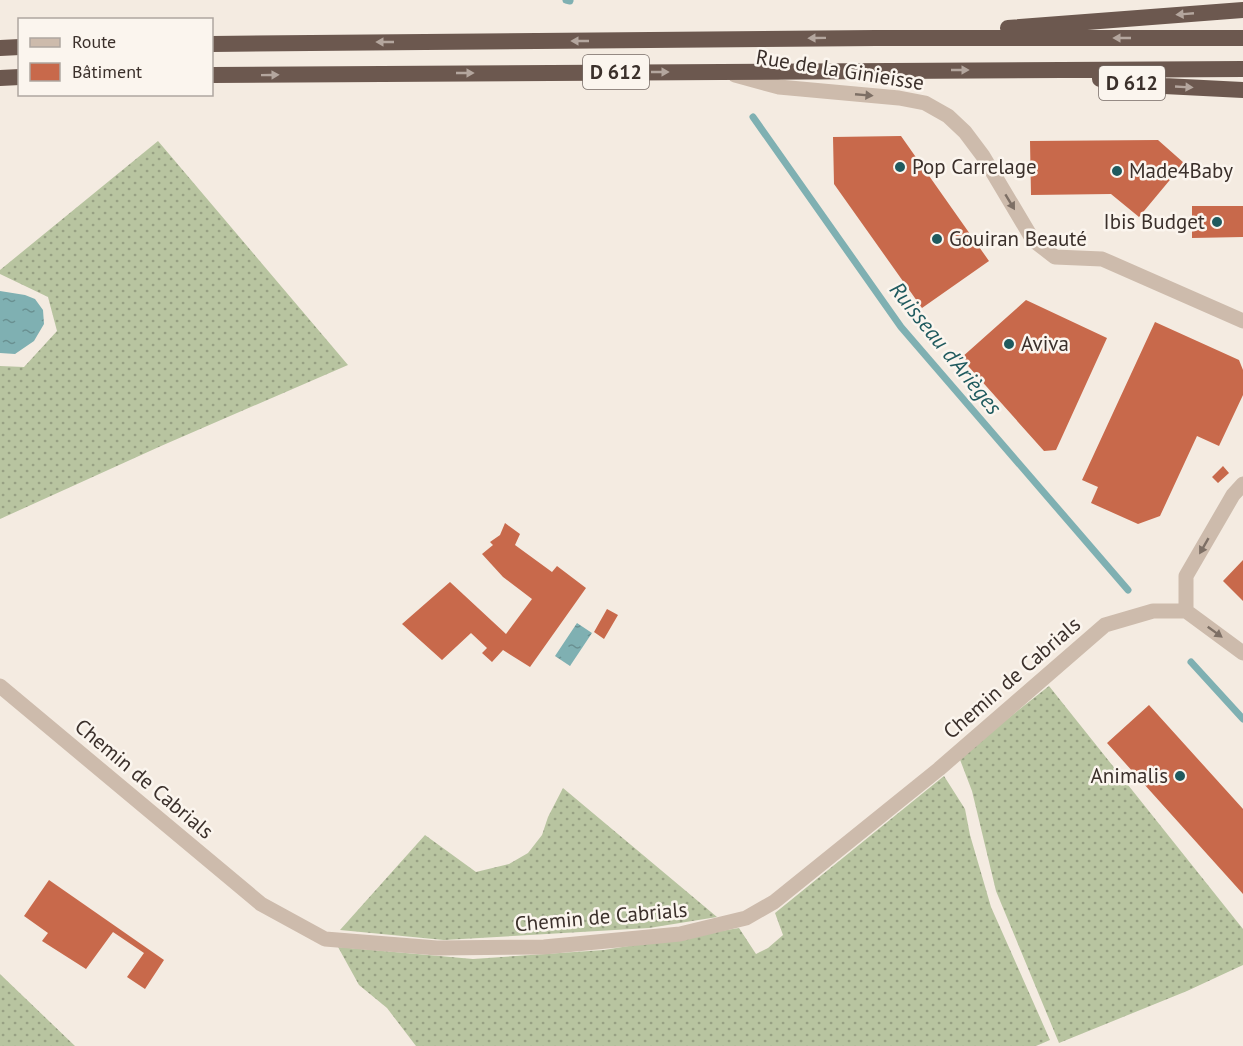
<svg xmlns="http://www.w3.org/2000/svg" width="1243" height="1046" font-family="'PT Sans',sans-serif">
<defs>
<pattern id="grass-dots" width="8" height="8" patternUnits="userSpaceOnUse" patternTransform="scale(1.5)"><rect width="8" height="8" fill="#b8c4a0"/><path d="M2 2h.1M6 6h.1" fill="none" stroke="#97a083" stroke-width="1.8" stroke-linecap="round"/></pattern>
<pattern id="water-ripples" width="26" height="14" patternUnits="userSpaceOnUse" patternTransform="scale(1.5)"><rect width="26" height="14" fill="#7fb0b2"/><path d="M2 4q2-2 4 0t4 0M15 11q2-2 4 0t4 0" fill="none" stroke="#699091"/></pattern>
</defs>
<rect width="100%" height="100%" fill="#f4ebe1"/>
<path fill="url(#grass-dots)" d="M158,141L348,365L161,446L0,519V366L24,367L57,331L48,297L0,274V270Z
M1049,686L1243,929V965L1187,991L1059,1043L996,891L972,791L959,757Z
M944,776L965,809L970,835L991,907L1050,1040L1036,1046H416L387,1008L359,985L338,947L473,959L604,950L739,928L756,954L768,948L783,935L775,913Z
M563,788L717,917L649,928L444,940L340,930L425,835L476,872L509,864L528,853L542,835L548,817Z
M0,974L75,1046H0Z"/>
<path fill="url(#water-ripples)" d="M0,291L25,295L35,299L43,310L44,324L34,341L15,354L0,353Z
M577,623L592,633L570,666L555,656Z"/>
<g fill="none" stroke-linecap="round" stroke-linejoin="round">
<path stroke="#7fb0b2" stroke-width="7" d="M566,0L570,1
M753,117L901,327L1128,590
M1191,662L1243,719"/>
</g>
<path fill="#c8694b" d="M901,136L989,261L922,308L834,184L833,137Z
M1158,140L1184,163L1139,217L1111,194L1031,195L1030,141Z
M1192,206H1243V237L1192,238Z
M1026,300L1107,338L1056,450L1044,451L961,358Z
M1155,322L1239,360L1243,370V395L1219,446L1197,436L1160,516L1138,524L1091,503L1098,487L1082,480Z
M1223,466L1229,473L1218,483L1212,477Z
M505,523L520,534L515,545L552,572L557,566L586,588L530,667L503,650L492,662L482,653L487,648L471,633L442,660L402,624L450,582L506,634L532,599L503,577L482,554L493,545L490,542L500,535Z
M1243,560V601L1223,581Z
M607,609L618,615L604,639L594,632Z
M1149,705L1243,809V894L1107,743Z
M49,880L164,960L145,989L127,977L144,953L113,932L86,969L42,941L48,933L24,916Z"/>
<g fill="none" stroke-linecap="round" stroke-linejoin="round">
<path stroke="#cdbbac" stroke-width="15" d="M735,75L779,87L899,98L925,103L948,116L965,132L983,156L1033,240L1055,257L1102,259L1243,321
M1186,611V576L1233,495L1243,484
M1186,611L1243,653
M0,686L261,904L325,939L437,948L544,947L680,934L746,918L774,902L939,769L1105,625L1153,611H1186"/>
<path stroke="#6c584f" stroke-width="16" d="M1008,28L1243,10
M212,44L876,38H1243
M0,48L20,47
M212,75L1243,69
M0,78L20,77
M1100,79L1164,86L1243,90"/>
</g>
<defs><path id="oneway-solid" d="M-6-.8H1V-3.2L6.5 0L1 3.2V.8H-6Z" transform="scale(1.5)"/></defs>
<g fill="#b4a69e">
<use href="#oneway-solid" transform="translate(1185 14) rotate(175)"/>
<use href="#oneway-solid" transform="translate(817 38) rotate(179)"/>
<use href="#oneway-solid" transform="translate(1122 38) rotate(-180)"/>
<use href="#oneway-solid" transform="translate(580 41) rotate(180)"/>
<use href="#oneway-solid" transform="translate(385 42) rotate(180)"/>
<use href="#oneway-solid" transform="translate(960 70)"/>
<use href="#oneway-solid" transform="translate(660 72)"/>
<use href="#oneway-solid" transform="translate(465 73)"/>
<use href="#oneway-solid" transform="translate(270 75) rotate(-1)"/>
<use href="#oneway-solid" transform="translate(1184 87) rotate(3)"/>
</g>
<g fill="#7d6f65">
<use href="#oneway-solid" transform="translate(864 95) rotate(5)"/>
<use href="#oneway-solid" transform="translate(1010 202) rotate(59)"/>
<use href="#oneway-solid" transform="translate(1204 546) rotate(120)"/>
<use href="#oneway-solid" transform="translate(1215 632) rotate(36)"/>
</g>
<g fill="#1f5a5e" stroke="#fbf5ee" stroke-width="2">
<circle cx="900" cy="167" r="6"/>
<circle cx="1117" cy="171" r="6"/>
<circle cx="1217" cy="222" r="6"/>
<circle cx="937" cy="239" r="6"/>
<circle cx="1009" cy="344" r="6"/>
<circle cx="1180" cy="776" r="6"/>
</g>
<g text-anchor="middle" stroke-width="5" stroke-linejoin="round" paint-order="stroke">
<g fill="#fbf5ee" stroke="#756b66" stroke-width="1.5">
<rect x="583" y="55" width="66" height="34" rx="4.5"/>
<rect x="1099" y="66" width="66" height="34" rx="4.5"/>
</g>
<g font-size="20" font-weight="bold" fill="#3b302b">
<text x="616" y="79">D 612</text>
<text x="1132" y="90">D 612</text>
</g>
<g font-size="21" fill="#3b302b" stroke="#fbf5ee">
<text transform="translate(840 70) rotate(9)" y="7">Rue de la Ginieisse</text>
<text transform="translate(1012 678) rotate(-41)" y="7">Chemin de Cabrials</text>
<text transform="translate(144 779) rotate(40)" y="7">Chemin de Cabrials</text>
<text transform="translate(601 917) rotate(-5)" y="7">Chemin de Cabrials</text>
</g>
<g font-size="21" fill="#3b302b" stroke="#fbf5ee" text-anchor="start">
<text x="912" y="174">Pop Carrelage</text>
<text x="1129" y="178">Made4Baby</text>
<text x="1205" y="229" text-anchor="end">Ibis Budget</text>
<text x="949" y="246">Gouiran Beauté</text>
<text x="1021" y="351">Aviva</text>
<text x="1168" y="783" text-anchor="end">Animalis</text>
</g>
<g font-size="22" font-style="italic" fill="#1f5a5e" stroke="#fbf5ee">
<text transform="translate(946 348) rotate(51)" y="8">Ruisseau d'Arièges</text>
</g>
</g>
<rect x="18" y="18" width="195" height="78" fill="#fbf5ee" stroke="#aea6a0" stroke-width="1.5"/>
<rect x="30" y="38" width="30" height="9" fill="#cdbbac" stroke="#aea6a0" stroke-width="1.5"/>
<text x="72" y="48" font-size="18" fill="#3b302b">Route</text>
<rect x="30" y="63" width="30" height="18" fill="#c8694b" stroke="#aea6a0" stroke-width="1.5"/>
<text x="72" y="78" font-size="18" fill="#3b302b">Bâtiment</text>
</svg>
